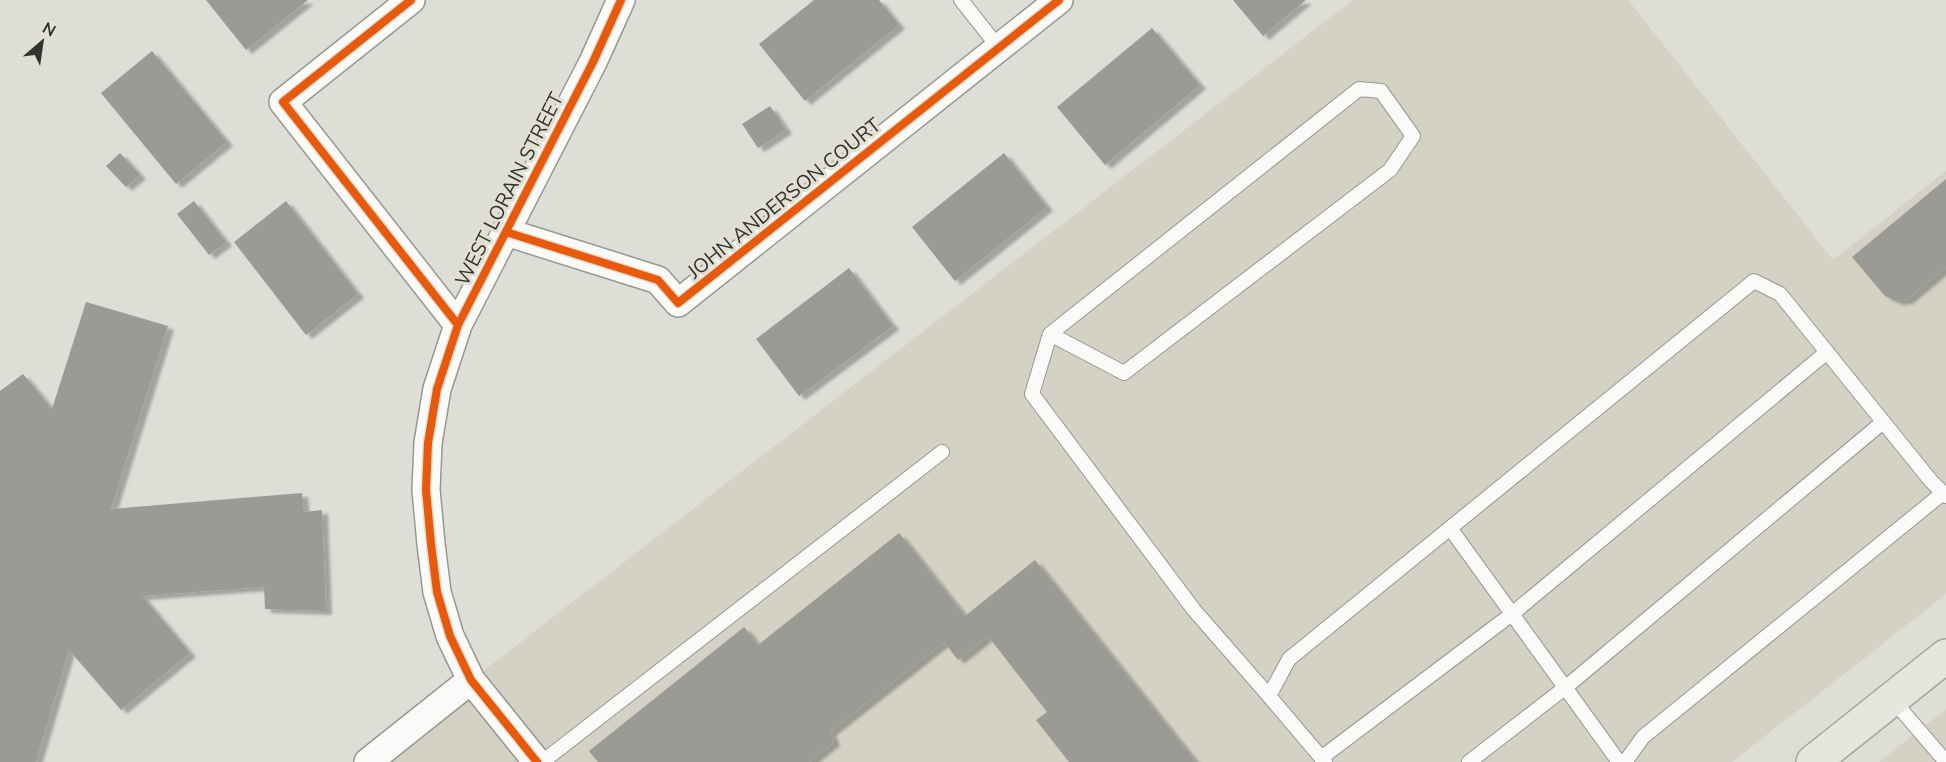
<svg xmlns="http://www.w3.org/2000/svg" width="1946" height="762" font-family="'Nunito Sans',sans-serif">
<defs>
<filter id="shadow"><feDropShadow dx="6" dy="4" stdDeviation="1.5" flood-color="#0004"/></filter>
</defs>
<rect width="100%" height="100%" fill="#deddd6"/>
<path fill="#d3d2c4" d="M1353,0H1628L1833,260L1946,171V594L1732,762H369L470,681Z
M1946,709V762H1879Z"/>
<path fill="#9b9a95" filter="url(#shadow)" d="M206,0H308L246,50Z
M814,0H879L899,25L805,101L759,44Z
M1233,0H1306L1263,36Z
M1152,28L1200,85L1105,165L1057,107Z
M152,51L227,142L176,184L101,93Z
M770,106L786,130L758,148L742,124Z
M120,153L140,175L126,187L106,166Z
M1004,153L1047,207L955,281L912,227Z
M1946,179V267L1907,300L1897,301L1885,296L1852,257Z
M194,201L226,242L209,255L177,214Z
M286,201L358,294L306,335L234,242Z
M849,268L893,326L799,396L756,339Z
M86,302L168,326L111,509L302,493L304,512L322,510L326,611L265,609L264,587L142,596L190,653L121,710L69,650L36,762H0V391L23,374L52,409Z
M899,533L965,616L1035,560L1196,762H1069L1036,720L1047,712L988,636L958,660L944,642L830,732L834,742L809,762H598L589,751L744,627L758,645Z"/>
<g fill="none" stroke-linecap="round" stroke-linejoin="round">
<g stroke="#989791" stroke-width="16">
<path id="service" d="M961,0L999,48
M1050,334L1124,373L1390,170L1413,136L1381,91L1359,89L1050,334L1032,394L1194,610L1269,696
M1450,528L1619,762
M1892,699L1946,762
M1321,758L1512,614L1827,352
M542,762L942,452
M1325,762L1269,696L1289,659L1754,281L1780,294L1931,481L1946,496
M1469,762L1566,687L1883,422
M1625,762L1643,737L1943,493"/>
</g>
<g stroke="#989791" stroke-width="30">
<path id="minor" d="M411,0L283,102L458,325
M506,232L658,280L678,303L1059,0
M368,762L471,680
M537,762L471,680L450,636L437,592L431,544L426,490L428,443L437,389L458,325L593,62L621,0"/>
</g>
<g stroke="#a0a794" stroke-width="36">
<path id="primary" d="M1813,762L1946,656"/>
</g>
<use href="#service" stroke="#fafaf9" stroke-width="14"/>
<use href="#minor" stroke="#fafaf9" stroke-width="27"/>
<use href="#primary" stroke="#e3e7dd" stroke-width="33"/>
<g stroke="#e1e0d2" stroke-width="11">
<path id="cycleway" d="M411,0L283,102L458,325
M506,232L658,280L678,303L1059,0
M537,762L471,680L450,636L437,592L431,544L426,490L428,443L437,389L458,325L593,62L621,0"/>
</g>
<use href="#cycleway" stroke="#e8590c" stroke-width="8"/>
</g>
<g text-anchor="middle" stroke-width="6" stroke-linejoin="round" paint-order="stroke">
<g font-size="20" fill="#33332e" stroke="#e1e0d2">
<text transform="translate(509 189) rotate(-63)" y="7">WEST LORAIN STREET</text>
<text transform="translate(784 198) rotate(-39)" y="7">JOHN ANDERSON COURT</text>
</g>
</g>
<g transform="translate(42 42) rotate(29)" stroke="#e1e0d2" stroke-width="4.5" paint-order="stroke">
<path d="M0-4.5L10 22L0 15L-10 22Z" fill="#33332e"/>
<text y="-9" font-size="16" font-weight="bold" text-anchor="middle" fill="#33332e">N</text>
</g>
</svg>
